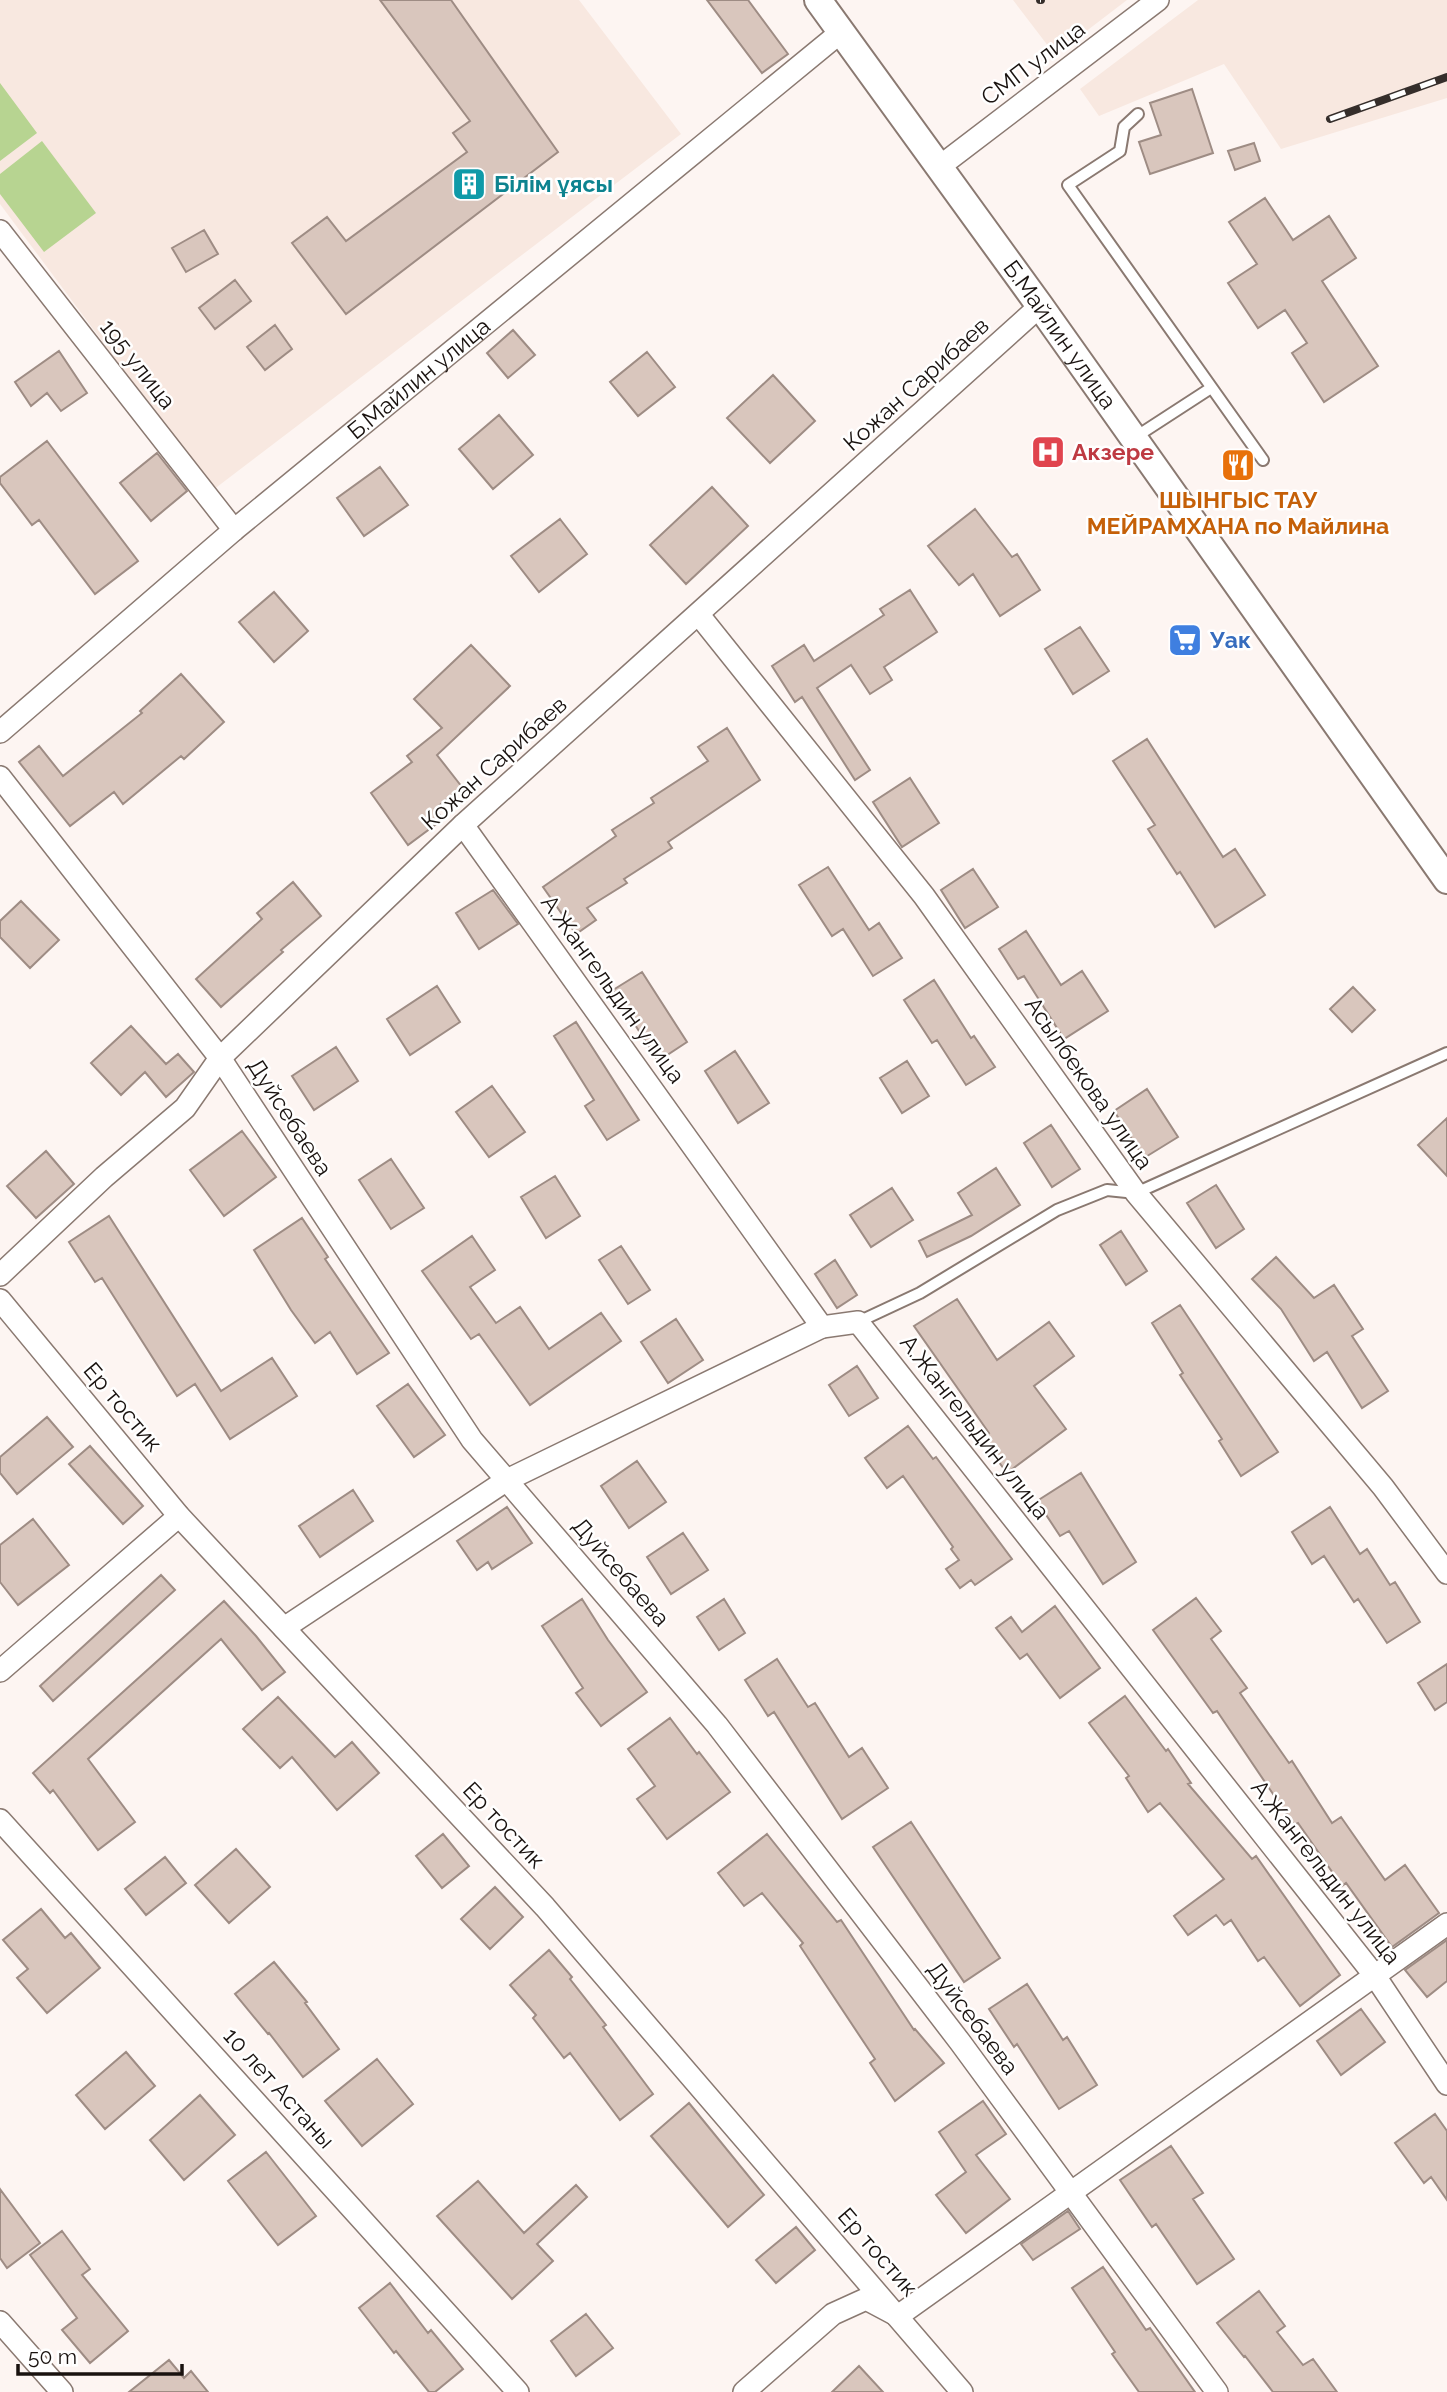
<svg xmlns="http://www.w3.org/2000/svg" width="1447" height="2392" font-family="Raleway,sans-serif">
<rect width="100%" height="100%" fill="#fdf5f2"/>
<path fill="#f8e8e0" d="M0,0H579L681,134L213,490L0,204Z
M1013,0H1127L1055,55Z
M1198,0H1447V98L1281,149L1224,64L1099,116L1080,89Z"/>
<path fill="#b7d491" d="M0,83L37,133L0,161Z
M42,141L96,213L44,252L0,194V174Z"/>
<path fill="#d9c6bd" stroke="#9e8c84" stroke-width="2" d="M380,0H451L558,152L346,314L292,243L327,217L346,241L467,152L453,133L470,121Z
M707,0H748L788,54L762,73Z
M1192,89L1213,153L1150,174L1139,142L1161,135L1150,103Z
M1254,143L1260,161L1235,170L1228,151Z
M1265,198L1293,240L1329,216L1356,258L1322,281L1378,366L1324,402L1292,353L1307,343L1285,310L1258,328L1228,283L1257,264L1229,222Z
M204,230L218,254L186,272L172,248Z
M235,280L251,301L215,329L199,308Z
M275,325L292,349L265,370L247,347Z
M513,330L535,355L508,378L487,353Z
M59,351L87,393L61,411L47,393L31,406L15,382Z
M647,352L675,387L638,416L610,382Z
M773,375L815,421L770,463L727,418Z
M499,415L533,455L493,489L459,449Z
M47,441L138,561L95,594L39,520L32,525L0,483V477Z
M157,453L187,491L151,521L120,483Z
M380,467L408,505L364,536L337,498Z
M712,487L748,526L686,584L650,545Z
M975,509L1012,557L1017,554L1040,590L1000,616L973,574L959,585L928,546Z
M560,519L587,554L539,592L511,556Z
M910,590L937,632L884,667L892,680L870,694L851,665L817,688L870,770L855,780L802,697L795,702L772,666L804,645L814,661L884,615L880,609Z
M274,592L308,631L274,662L239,622Z
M1080,627L1109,671L1073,694L1045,649Z
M471,645L510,686L437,755L462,787L435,809L443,819L408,845L371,793L412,762L407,756L442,728L414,699Z
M181,674L224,722L184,759L181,756L123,804L114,792L70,826L19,762L39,746L63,776L142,713L140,711Z
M727,728L760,780L668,842L672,848L624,879L627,883L587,908L596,920L576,934L543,887L616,836L612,830L654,803L651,798L708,761L698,747Z
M1147,739L1223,857L1235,849L1265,895L1215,927L1180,872L1177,874L1148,829L1155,825L1113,761Z
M910,778L939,823L902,847L873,802Z
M828,867L869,930L879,923L902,958L873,976L843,929L832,936L799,885Z
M973,869L998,907L965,928L941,890Z
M293,882L321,916L281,950L283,952L221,1007L196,979L262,919L257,913Z
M493,890L518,924L479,949L456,913Z
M21,901L59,940L30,968L0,937V921Z
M1026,931L1061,985L1082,971L1108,1011L1064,1039L1024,976L1018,979L999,949Z
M642,972L687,1042L658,1061L613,990Z
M934,980L971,1038L974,1036L995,1067L966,1085L937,1040L932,1043L904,1000Z
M437,986L460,1022L410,1055L387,1019Z
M1353,987L1375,1010L1352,1032L1330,1009Z
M576,1022L639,1120L607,1140L585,1106L594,1100L554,1036Z
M131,1026L166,1064L178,1054L194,1072L166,1097L145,1072L121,1095L91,1063Z
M336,1047L358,1081L314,1110L292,1076Z
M735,1051L769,1103L738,1123L705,1071Z
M907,1061L929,1096L902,1113L880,1078Z
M492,1086L525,1132L489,1157L456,1112Z
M1147,1089L1178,1137L1144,1158L1114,1111Z
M1447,1118V1176L1418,1145Z
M1051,1125L1080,1169L1052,1187L1024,1143Z
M242,1131L276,1177L224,1216L190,1170Z
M46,1151L74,1184L36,1218L7,1186Z
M391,1159L424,1208L391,1229L359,1180Z
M996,1168L1020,1205L971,1236L927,1257L919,1241L972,1215L958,1193Z
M555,1176L580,1216L546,1238L521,1197Z
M1216,1185L1244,1229L1216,1248L1187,1203Z
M892,1188L913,1220L871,1247L850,1215Z
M109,1216L221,1391L272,1358L297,1396L230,1439L195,1384L177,1396L102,1278L95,1282L69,1242Z
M302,1218L328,1257L325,1259L389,1353L357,1374L330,1332L315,1343L291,1310L254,1250Z
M1121,1231L1147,1271L1126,1285L1100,1245Z
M472,1236L495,1270L470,1287L496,1323L520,1307L549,1349L601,1313L621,1341L530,1405L479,1334L471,1339L422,1271Z
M621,1246L650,1290L628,1304L599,1260Z
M1276,1257L1314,1298L1334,1285L1363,1329L1352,1336L1388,1391L1362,1408L1327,1352L1314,1361L1281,1309L1252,1279Z
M835,1260L857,1295L837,1308L815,1274Z
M957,1299L997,1360L1049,1322L1074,1356L1034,1386L1066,1429L1007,1473L982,1439L989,1433L914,1326Z
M1180,1305L1278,1452L1241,1476L1219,1441L1222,1439L1180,1375L1183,1373L1152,1323Z
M676,1319L703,1360L668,1383L641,1342Z
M857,1366L878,1398L849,1416L829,1385Z
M408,1384L445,1435L414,1457L377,1406Z
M47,1417L73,1447L17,1494L0,1473V1457Z
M908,1426L933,1459L936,1457L1012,1559L975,1585L971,1580L960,1588L946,1569L959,1560L951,1549L953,1547L903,1476L887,1488L865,1458Z
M90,1446L143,1506L123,1524L69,1464Z
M637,1461L666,1502L629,1528L601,1486Z
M1081,1473L1136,1562L1103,1584L1069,1531L1060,1536L1037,1501Z
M353,1490L373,1521L320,1557L299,1526Z
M507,1507L532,1543L492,1569L488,1562L477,1570L457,1541Z
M1330,1507L1360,1554L1367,1549L1390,1585L1395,1582L1420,1622L1387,1643L1358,1599L1354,1602L1324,1556L1312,1564L1292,1532Z
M33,1519L69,1565L18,1605L0,1582V1545Z
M683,1533L708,1570L671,1594L647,1557Z
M161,1575L175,1590L53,1701L40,1686Z
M1196,1598L1221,1631L1211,1639L1247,1688L1240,1693L1289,1763L1292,1761L1332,1823L1341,1817L1385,1880L1405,1865L1439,1913L1392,1947L1346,1883L1342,1886L1298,1823L1294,1825L1217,1711L1213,1713L1153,1630Z
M582,1599L608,1640L647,1692L601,1726L576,1693L583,1688L542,1626Z
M724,1599L745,1633L719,1650L697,1617Z
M224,1601L256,1636L285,1672L262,1690L221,1639L88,1759L135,1822L98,1850L53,1790L50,1793L33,1773Z
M1055,1606L1100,1668L1060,1698L1027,1654L1020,1659L996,1628L1011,1617L1022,1632Z
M777,1659L808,1707L815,1703L849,1757L862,1748L888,1788L842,1819L774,1712L768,1716L745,1680Z
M1447,1664V1702L1435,1710L1418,1683Z
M1125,1696L1166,1751L1168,1749L1191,1783L1188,1784L1252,1859L1256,1856L1340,1975L1300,2006L1264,1957L1258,1961L1231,1920L1224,1925L1216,1915L1188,1935L1174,1916L1224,1879L1160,1803L1148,1812L1126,1778L1129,1776L1089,1723Z
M278,1697L335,1757L352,1742L379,1773L337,1810L292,1757L280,1768L243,1729Z
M670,1718L697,1754L699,1752L730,1792L667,1839L637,1799L655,1786L628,1749Z
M911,1822L1000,1958L964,1982L873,1847Z
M443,1834L469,1866L442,1888L416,1856Z
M767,1834L837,1922L841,1920L914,2030L915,2029L944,2063L895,2101L870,2063L875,2059L800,1946L803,1943L762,1893L744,1906L718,1873Z
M236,1849L270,1887L229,1923L195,1885Z
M165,1857L186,1883L146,1915L125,1889Z
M495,1887L523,1917L490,1949L461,1919Z
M41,1909L65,1938L71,1933L100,1968L47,2013L17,1978L28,1969L3,1940Z
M1447,1940V1981L1427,1997L1405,1970Z
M549,1950L572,1977L570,1979L606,2025L603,2027L653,2094L620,2120L570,2053L564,2058L533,2018L536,2015L510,1985Z
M274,1962L307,2002L305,2003L339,2049L303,2077L269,2033L268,2034L235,1994Z
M1027,1984L1063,2040L1067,2037L1097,2085L1059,2109L1017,2044L1014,2047L989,2009Z
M1361,2009L1385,2042L1341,2075L1317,2041Z
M126,2052L155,2086L105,2129L76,2095Z
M377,2059L413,2104L362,2146L325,2101Z
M200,2095L235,2135L184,2180L150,2140Z
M983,2101L1006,2134L976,2155L1010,2199L966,2233L936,2195L966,2172L939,2132Z
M689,2103L764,2195L728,2227L651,2136Z
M1435,2114L1447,2131V2200L1431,2177L1424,2183L1395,2143Z
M1171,2146L1203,2193L1193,2199L1234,2259L1197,2284L1156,2224L1152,2227L1120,2180Z
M266,2152L316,2216L278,2245L228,2181Z
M478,2181L524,2233L576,2185L587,2197L537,2244L553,2261L512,2299L437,2216Z
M0,2189L40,2243L7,2268L0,2258Z
M1068,2211L1080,2229L1033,2260L1021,2244Z
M796,2227L815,2250L776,2283L756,2260Z
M62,2231L90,2269L82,2275L128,2331L90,2363L62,2330L77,2318L30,2255Z
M1103,2267L1146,2330L1150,2328L1195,2392H1139L1112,2354L1115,2352L1072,2288Z
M390,2283L428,2333L431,2330L463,2369L435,2392H429L396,2351L394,2353L359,2308Z
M1259,2291L1285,2326L1277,2332L1303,2365L1313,2359L1337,2392H1273L1245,2356L1244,2357L1217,2323Z
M586,2314L613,2348L576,2376L551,2341Z
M169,2360L184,2378L191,2371L208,2392H129Z
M859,2366L883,2392H832Z"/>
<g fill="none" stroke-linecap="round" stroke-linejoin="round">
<g stroke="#8a7971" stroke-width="14">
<path id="service" d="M1138,114L1124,127L1120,151L1068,185L1263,460
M1134,438L1211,388
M858,1322L920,1293L1057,1210L1107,1190L1136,1193L1447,1053"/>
</g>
<g stroke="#8a7971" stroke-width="24">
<g id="minor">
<path d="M939,167L1158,0"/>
<path d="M0,231L234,530"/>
<path d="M699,615L924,896L1136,1193L1383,1487L1447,1573"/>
<path id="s1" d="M0,732L234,530L841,32"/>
<path d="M0,777L220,1058L472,1440L717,1725L960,2042L1217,2392"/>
<path d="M463,825L822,1327L858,1322L1375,1976L1447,2084"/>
<path d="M0,1275L104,1177L185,1108L220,1058L463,825L1040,306"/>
<path d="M0,1300L179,1516L545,1907L962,2392"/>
<path d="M284,1628L507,1480L822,1327"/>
<path d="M0,1671L179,1516"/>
<path d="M0,1820L518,2392"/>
<path d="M0,2322L62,2392"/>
<path d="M744,2392L833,2314L866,2299L898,2316L1447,1924"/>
</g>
</g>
<g stroke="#8a7971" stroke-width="30">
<g id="tertiary">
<path id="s2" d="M818,0L1040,306L1447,880"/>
</g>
</g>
<use href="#service" stroke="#fff" stroke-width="10"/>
<use href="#minor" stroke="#fff" stroke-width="21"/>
<use href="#tertiary" stroke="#fff" stroke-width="26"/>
<g stroke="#352e2b" stroke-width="8">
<path id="rail" d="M1040,0H1041
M1330,119L1447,77"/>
</g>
<use href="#rail" stroke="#fff" stroke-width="5" stroke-dasharray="16" stroke-linecap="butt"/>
</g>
<defs>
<g id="building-square" transform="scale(1.75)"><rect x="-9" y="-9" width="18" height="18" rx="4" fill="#0f9aa8" stroke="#fff"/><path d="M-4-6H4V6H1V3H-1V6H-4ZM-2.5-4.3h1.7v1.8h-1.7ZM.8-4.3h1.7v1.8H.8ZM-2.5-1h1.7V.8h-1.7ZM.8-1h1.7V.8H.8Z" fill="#fff"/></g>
<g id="hospital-square" transform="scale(1.75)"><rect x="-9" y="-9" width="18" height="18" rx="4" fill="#e0444e" stroke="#fff"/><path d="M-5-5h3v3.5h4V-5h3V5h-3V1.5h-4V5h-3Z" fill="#fff"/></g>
<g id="restaurant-square" transform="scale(1.75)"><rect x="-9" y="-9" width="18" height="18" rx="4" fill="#e8710a" stroke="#fff"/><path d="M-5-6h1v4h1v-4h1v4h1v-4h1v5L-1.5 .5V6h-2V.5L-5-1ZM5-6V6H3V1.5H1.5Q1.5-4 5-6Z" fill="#fff"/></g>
<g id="supermarket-square" transform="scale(1.75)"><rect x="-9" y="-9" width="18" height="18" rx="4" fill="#3f7fe0" stroke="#fff"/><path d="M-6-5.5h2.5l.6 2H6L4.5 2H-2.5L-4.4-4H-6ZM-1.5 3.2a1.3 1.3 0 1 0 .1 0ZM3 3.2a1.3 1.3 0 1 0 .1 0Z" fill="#fff"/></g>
</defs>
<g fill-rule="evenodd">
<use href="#building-square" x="469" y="184"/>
<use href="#hospital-square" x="1048" y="452"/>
<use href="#restaurant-square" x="1238" y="465"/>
<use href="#supermarket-square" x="1185" y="640"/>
</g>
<g text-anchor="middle" stroke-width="5" stroke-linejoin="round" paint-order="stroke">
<g font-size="23" fill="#19120f" stroke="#fff">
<text transform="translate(1033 63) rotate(-37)" y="8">СМП улица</text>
<text dy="8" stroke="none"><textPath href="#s2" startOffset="413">Б.Майлин улица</textPath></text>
<text transform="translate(138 364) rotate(52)" y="8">195 улица</text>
<text dy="8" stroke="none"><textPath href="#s1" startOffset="548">Б.Майлин улица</textPath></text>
<text transform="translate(916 384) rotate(-42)" y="8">Кожан Сарибаев</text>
<text transform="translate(494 763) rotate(-42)" y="8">Кожан Сарибаев</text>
<text transform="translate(613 989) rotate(54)" y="8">А.Жангельдин улица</text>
<text transform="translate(1089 1083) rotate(55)" y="8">Асылбекова улица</text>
<text transform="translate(290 1117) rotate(57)" y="8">Дуйсебаева</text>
<text transform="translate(123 1407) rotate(50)" y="8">Ер тостик</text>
<text transform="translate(975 1427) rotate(52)" y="8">А.Жангельдин улица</text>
<text transform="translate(621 1572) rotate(49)" y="8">Дуйсебаева</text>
<text transform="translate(504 1825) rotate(47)" y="8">Ер тостик</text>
<text transform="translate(1326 1872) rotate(52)" y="8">А.Жангельдин улица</text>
<text transform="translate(973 2018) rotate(53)" y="8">Дуйсебаева</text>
<text transform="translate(279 2088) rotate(48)" y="8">10 лет Астаны</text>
<text transform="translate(878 2252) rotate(49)" y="8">Ер тостик</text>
</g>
<g font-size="23" font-weight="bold" fill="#0d838f" stroke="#fff" text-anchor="start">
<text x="494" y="192">Білім ұясы</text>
</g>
<g font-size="23" font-weight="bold" fill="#be3a42" stroke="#fff" text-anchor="start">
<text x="1072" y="460">Акзере</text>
</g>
<g font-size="23" font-weight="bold" fill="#c56008" stroke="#fff">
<text x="1238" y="508">ШЫНГЫС ТАУ<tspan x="1238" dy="26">МЕЙРАМХАНА по Майлина</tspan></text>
</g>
<g font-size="23" font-weight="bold" fill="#366cbe" stroke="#fff" text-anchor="start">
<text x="1210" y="648">Уак</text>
</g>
</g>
<path d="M18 2364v10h164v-10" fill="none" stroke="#19120f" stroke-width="3.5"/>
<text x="28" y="2364" font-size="21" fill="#19120f" stroke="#ffffff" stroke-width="5" paint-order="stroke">50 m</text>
</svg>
